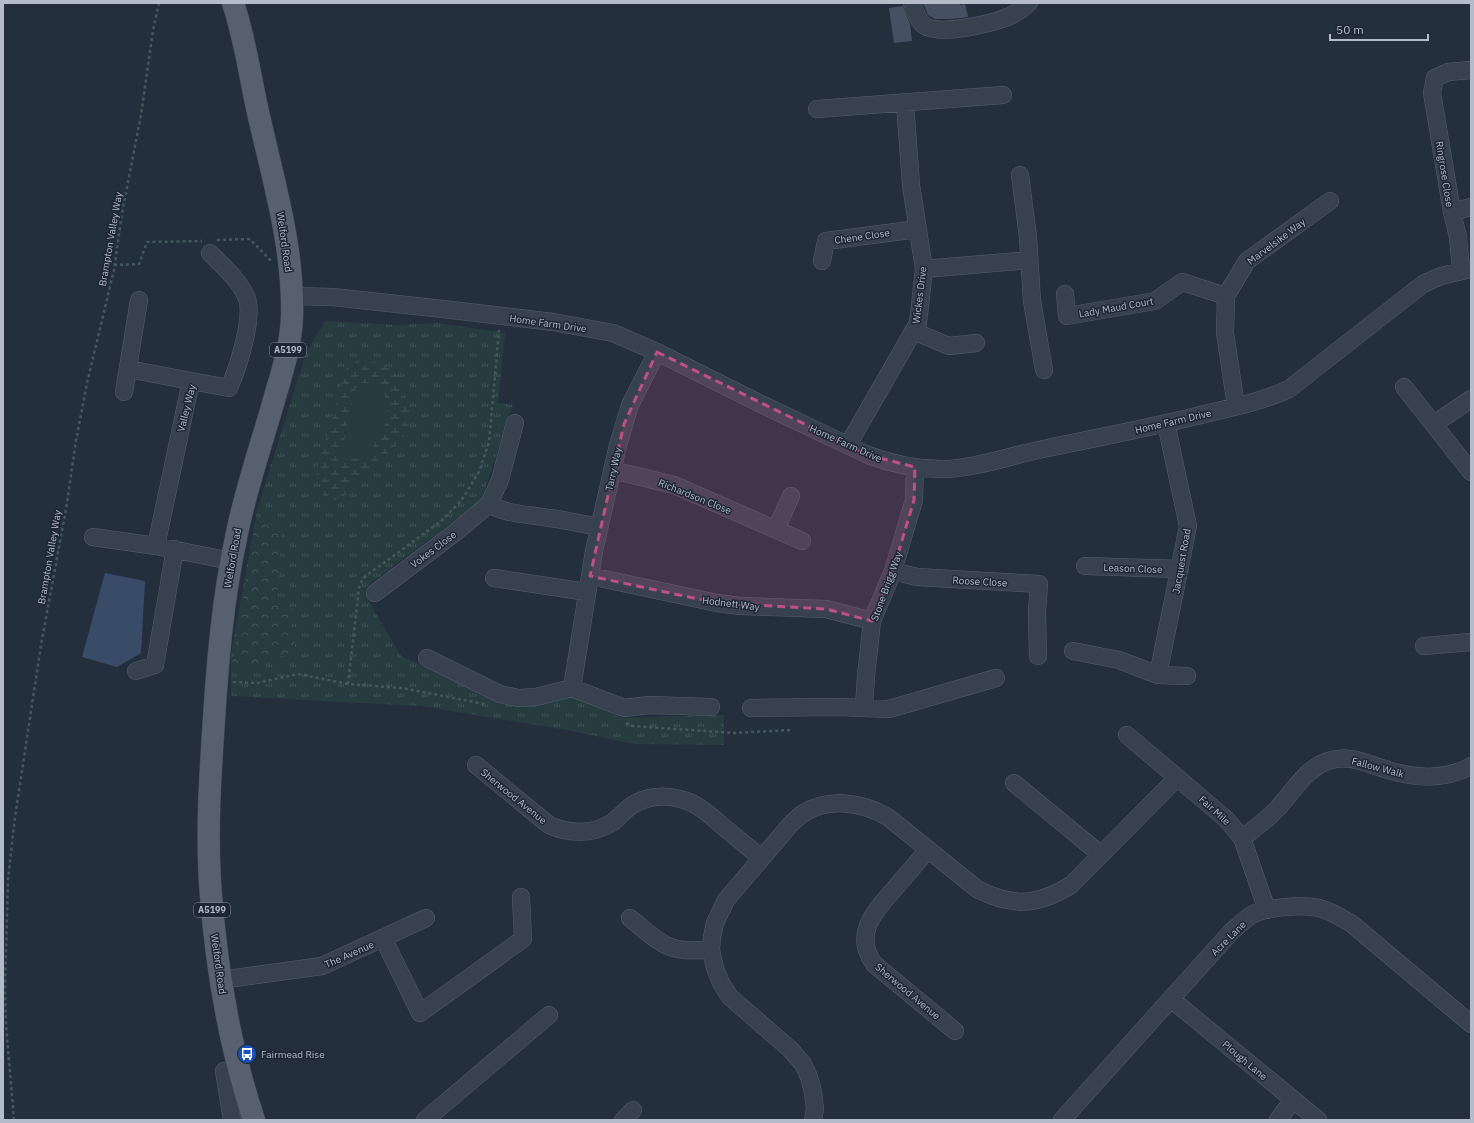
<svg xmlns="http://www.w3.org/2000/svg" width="1474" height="1123" font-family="'IBM Plex Sans',sans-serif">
<defs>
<pattern id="grass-tufts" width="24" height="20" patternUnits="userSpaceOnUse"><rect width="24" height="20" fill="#263c3f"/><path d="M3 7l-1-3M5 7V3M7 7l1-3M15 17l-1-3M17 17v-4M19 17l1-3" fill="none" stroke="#435659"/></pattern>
<pattern id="forest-crowns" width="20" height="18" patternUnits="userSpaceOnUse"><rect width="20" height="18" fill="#263c3f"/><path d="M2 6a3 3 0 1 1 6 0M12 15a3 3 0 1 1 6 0" fill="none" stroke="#435659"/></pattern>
<pattern id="wetland-marsh" width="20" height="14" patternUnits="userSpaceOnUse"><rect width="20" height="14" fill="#263c3f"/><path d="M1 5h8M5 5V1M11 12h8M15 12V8" fill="none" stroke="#435659"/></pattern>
</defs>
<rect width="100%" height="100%" fill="#242f3e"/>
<path fill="url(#grass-tufts)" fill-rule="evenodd" d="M325,321L396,325L437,323L505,333L498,403L513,405L481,501L367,586L368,600L401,656L510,705L570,695L621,718L724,715V745L635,744L567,730L421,706L231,696V654L257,510L306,353ZM394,448L362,475L341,500L316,472Z"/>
<path fill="url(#forest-crowns)" d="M256,518L282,530L277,597L293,609L295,652L231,672Z"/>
<path fill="url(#wetland-marsh)" d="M358,361L382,363L398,376L412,414L408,429L394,448L362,475L341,500L324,499L316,472L348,364Z"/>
<path fill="#263c3f" d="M357,382L383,386L389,417L369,454L339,463Z"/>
<path fill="#394c67" d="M105,573L145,581L141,653L117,667L82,657Z"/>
<path fill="#455162" d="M923,3H960V5L965,4L968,17L952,19H935L928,15Z
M903,6L910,24L912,41L894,43L889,8Z"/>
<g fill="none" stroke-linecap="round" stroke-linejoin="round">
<g stroke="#565f6c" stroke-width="18">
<path id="minor" d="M912,3C915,11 918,21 925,26C940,36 996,23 1012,15C1018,12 1024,8 1029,3
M817,109L1003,95
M1020,175L1028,237L1032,301L1044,370
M1452,212L1471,207
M210,253C223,266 238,279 246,296C255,315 238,368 229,388L191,381L156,546L231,561
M822,261L826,241L918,229
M924,269L1029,260
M1461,270L1458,237L1452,212L1432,93L1435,78L1448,72L1471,70
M1065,294L1067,316L1155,301L1182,282L1226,296
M292,296L333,297L443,309L553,322L613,333L657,352L759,403L868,455C892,464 921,470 948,469C982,467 1015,454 1048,448C1101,437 1153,427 1205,414C1234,407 1263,401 1289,389L1423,284L1441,276L1471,269
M913,331L949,346L976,343
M128,369L191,381
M1404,387L1471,472
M124,392L139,300
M1236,406L1225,333L1226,296L1247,261L1330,201
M1434,424L1471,399
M848,445L918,323L924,269L911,185L905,103
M612,470L674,485L802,541
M489,504C507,515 529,514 549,518C566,520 582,524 599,527
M776,529L791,496
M93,537L156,546
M1085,566L1180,569
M893,571L917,577L1039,584L1037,612L1038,656
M590,576L717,603L740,606L826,609L872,621
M494,578L587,592
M375,593L457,531L489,504L500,480L515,423
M1424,646L1471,642
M1073,651L1119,660L1158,675L1187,676
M427,658L500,694L518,698L536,697L572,688L624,708L649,705L711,707
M136,671L155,665L175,549
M1158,675L1188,526L1166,423
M572,688L594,551L618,445L630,405L657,352
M864,707L866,676L872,621L893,571L914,500L915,467
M751,708L838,707L889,709L996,678
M1127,735L1226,819L1242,838L1267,910
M476,765L549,825C569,834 593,835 613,822C621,816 627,807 636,803C654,794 674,795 692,803C702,808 711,816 719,823C733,835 747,846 761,858
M1014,783L1100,854
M1242,838C1254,829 1267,820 1277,809C1293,792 1305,769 1328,761C1349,754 1365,763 1385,769C1412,778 1444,781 1471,766
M928,849C918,862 907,874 896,887C876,910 852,933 874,964L955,1031
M630,918C643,928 656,942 671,947C683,952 698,950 711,950
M383,938L420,1013L523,939L521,897
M220,980L322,966L426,918
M1171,999L1318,1120
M224,1071L232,1120
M425,1120L549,1015
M623,1120L633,1110
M813,1120L815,1109L813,1092L809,1077L803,1064L790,1049L730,997L721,983L715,968L711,950L712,937L715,923L726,900L790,825C794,821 798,817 802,814C828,797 862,802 888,817L977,889C1012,907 1037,906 1071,885L1177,778
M1062,1120L1231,932C1237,927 1243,921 1250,916C1264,907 1303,904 1319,908C1331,911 1342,918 1352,924L1471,1024
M1278,1120L1293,1100"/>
</g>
<g stroke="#414a57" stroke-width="23">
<path id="major" d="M233,3C244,35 249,70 256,103C271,173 294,244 292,317C291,345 282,373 274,400C261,446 245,491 236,538C223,598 218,658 214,719C210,778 206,837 211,896C217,972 230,1048 254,1120"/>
</g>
<path stroke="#44595c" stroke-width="2.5" stroke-dasharray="3 3" stroke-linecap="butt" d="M217,240L250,239L271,261
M114,265L139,264L147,242L202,241
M233,682L257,683L298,674L348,684L402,688L484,704
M348,684L359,588L363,578L440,522L461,501L479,472L489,442L499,330
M626,723L633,726L734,733L791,730
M14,1120L6,1025L5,988L8,879L15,817L41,645L66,509L76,441L87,383L114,270L122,213L141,115L153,30L159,3"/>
<use href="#minor" stroke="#38414e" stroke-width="17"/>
<use href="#major" stroke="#56606e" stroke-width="22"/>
</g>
<path fill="#bd5182" fill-opacity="0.2" stroke="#bd5182" stroke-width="3" stroke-dasharray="8 5" stroke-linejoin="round" d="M657,352L868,455L915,467L914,500L893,571L872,621L826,609L717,603L590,576L624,424Z"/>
<defs>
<g id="bus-disc" transform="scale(1)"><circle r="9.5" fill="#1a4fb4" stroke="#1d2633"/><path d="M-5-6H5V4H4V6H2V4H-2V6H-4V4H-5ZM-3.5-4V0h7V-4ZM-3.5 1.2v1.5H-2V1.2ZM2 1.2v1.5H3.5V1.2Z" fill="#fff"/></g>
</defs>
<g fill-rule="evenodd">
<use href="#bus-disc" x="247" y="1054"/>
</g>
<g text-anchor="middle" stroke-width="3" stroke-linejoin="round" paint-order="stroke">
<g fill="#1d2633" stroke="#878f9c" stroke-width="1">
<rect x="270" y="343" width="36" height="14" rx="3"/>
<rect x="194" y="903" width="36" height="14" rx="3"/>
</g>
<g font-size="9" font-weight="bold" fill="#b4bcc9">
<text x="288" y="353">A5199</text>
<text x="212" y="913">A5199</text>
</g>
<g font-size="10" fill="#b4bcc9" stroke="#1d2633">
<text transform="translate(1445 174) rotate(81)" y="4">Ringrose Close</text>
<text transform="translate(862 236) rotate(-8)" y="4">Chene Close</text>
<text transform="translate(110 239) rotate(-80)" y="4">Brampton Valley Way</text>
<text transform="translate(1276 241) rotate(-37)" y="4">Marvelsike Way</text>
<text transform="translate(285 242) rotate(82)" y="4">Welford Road</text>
<text transform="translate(919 295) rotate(-83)" y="4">Wickes Drive</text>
<text transform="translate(1116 307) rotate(-10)" y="4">Lady Maud Court</text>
<text transform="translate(548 323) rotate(8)" y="4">Home Farm Drive</text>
<text transform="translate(186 408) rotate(-76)" y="4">Valley Way</text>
<text transform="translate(1173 421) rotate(-13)" y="4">Home Farm Drive</text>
<text transform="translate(846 443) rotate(24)" y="4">Home Farm Drive</text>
<text transform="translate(613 469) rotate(-78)" y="4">Tarry Way</text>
<text transform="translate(695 496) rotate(22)" y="4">Richardson Close</text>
<text transform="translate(433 549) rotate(-37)" y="4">Vokes Close</text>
<text transform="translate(49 557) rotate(-80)" y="4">Brampton Valley Way</text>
<text transform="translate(232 558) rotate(-80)" y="4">Welford Road</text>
<text transform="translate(1181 561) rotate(-80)" y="4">Jacquest Road</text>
<text transform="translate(1133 568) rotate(2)" y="4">Leason Close</text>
<text transform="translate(980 581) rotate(3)" y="4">Roose Close</text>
<text transform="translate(886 586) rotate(-70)" y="4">Stone Brigg Way</text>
<text transform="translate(731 603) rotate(7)" y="4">Hodnett Way</text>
<text transform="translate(1378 767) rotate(15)" y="4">Fallow Walk</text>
<text transform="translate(514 796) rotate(39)" y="4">Sherwood Avenue</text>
<text transform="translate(1215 810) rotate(42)" y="4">Fair Mile</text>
<text transform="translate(1228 938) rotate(-45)" y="4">Acre Lane</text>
<text transform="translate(349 954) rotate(-24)" y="4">The Avenue</text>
<text transform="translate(219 964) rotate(82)" y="4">Welford Road</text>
<text transform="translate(908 991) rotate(40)" y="4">Sherwood Avenue</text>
<text transform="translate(1245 1060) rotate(40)" y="4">Plough Lane</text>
</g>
<g font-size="10" fill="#b4bcc9" stroke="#1d2633" text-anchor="start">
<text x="261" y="1058">Fairmead Rise</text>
</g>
</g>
<rect width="1474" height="1123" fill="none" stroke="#b4bcc9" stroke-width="8"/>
<path d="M1330 34v6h98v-6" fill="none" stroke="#b4bcc9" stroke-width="2"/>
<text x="1336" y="34" font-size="12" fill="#b4bcc9" stroke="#1d2633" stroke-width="3" paint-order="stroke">50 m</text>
</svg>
